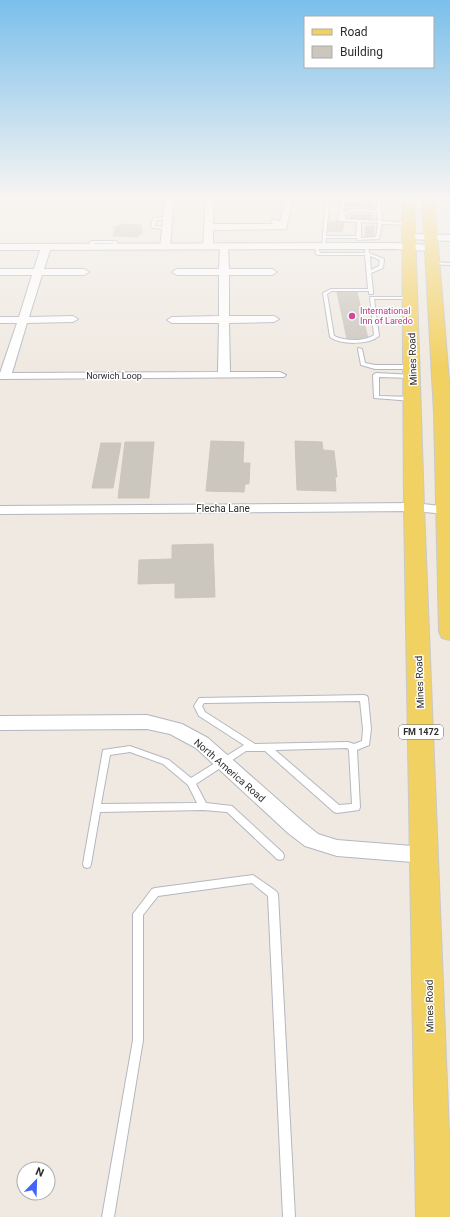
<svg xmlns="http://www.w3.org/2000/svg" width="450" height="1217" font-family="Roboto,sans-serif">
<rect width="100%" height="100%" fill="#efe9e1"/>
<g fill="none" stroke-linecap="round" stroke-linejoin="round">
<path stroke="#75cff0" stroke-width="2" d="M0,201L10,196"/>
</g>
<path fill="#cbc7bf" stroke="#cbc5ba" d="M354,196H372L371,207L346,206V201H353Z
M351,215H372V219L366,220L351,219Z
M329,221L344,222L342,232L328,231Z
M124,224L141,225V229L143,231L140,232L143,233L136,237L113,236L114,231L116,230L113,228Z
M366,226H374L373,237H365Z
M337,292H357L368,339H347Z
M211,441L244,442L243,463H250L249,484H245L244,492L206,491Z
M295,441L322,442L323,450L334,451L337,477H335L336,491L297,490Z
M125,442H154L149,498H118Z
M101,443H121L113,488H92Z
M213,544L215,597L175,598V583L138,584L139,560L172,559V545Z"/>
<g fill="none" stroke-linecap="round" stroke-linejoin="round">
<g stroke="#b4b7c1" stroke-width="2">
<path id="service" d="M326,196H330L326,236H356L357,222L340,221L338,220L342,196H346L343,213L348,211L347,210L349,209L377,210L376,196H380L381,202L409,203V205H408L381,204L382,221L409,223L411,224L409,225L382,224L379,239L358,240L356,238H326L325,246L322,247ZM353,211L377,212L378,221L345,219L346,218L345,215ZM361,222L378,223L376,237L361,238Z
M168,217H169V219L156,220L155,226L167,227H168V229L153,228L151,227L153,218Z
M91,241H115L117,242L118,247L115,248L113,243H94L91,248H90L88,247Z
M315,245H317L320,253H365V250L367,249L369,250V253L384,259L383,268L371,273L373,290V294H369V291H332L327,294L334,336C345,341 364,342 374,335L370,297H411L413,298L411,299H374L379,336C369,345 340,345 330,337L323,293L331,289H368L365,255H318L316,254ZM370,256L380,260L379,266L371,270Z
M430,262L450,263V265L432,264L430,263Z
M358,348L362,349L365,363L375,365H412L415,367L412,369H375L361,365L358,349Z
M376,373L414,375V377L412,378L379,377V396L413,397L416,399L413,401L374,398L373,375Z
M364,695L367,696L368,698L371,729L369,745L357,750L360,807L359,810L337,813L334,812L265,751H246L196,784L206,803L232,806L283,853L284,856L283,859L280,860L277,859L227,812L203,810L100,812L91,864L90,867L87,868L84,867L83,864L103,750L130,746L169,760L191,778L244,745L199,716L194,706L199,698ZM360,701L363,729L362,741L354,744L348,742L255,744L205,712L202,706L204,703ZM347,748L349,750L352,804L339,805L275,750ZM130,752L163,764L188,785L197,803L101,804L110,755Z
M253,875L276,891L278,894L295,1217H283L268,896L252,883L158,896L143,915V1040L114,1217H102L133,1040V914L152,889L155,888Z"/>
</g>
<g stroke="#b4b7c1" stroke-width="2">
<path id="minor" d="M166,196H174L170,247L165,250L160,247Z
M206,196H214L213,224H273L271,222L272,220L280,221L286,196H294L286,229L213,230V247L208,250L203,247Z
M224,243L228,246L229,269H272L277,272L272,275H229V316H274L279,319L274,322L229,323L230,372H280L286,375L284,377L0,379V373L17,323H0V317H19L32,275H0V269H34L41,247L46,244L51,247L44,269H84L89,272L84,275H42L29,317L73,316L78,319L73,322L27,323L12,373L218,372L219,323H172L167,320L172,317L219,316V275H177L172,272L177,269H219L220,246Z
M414,503L450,507V513L446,514L414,511L0,514V506Z
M147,715L182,724L208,738L302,821L318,834L337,840L425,847L432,849L435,855L432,861L425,863L337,856L305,846L288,833L196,748L170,734L147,729L0,730V716Z"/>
</g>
<g stroke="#b4b7c1" stroke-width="2">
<path id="tertiary" d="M414,234L450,235V241L410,239L409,237Z
M394,243L431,245L436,248L431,251L394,249L0,250V244Z"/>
</g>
<g stroke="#c9c9c9" stroke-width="2">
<path id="primary" d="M402,196H414L424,507L450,1158V1217H416L404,507Z
M422,196H434L450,393V640L442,638L439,632L434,413Z"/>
</g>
<use href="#service" fill="#fff" fill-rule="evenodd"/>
<use href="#minor" fill="#fff" fill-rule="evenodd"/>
<use href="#tertiary" fill="#fff" fill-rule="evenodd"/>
<use href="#primary" fill="#f2d163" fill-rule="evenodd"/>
</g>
<linearGradient id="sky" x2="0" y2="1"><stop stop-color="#7abfeb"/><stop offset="0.54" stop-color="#f8f5f2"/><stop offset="1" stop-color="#f8f5f2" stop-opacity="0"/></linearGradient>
<rect width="450" height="366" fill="url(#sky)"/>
<circle fill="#d1479c" stroke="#fff" stroke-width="1.5" cx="352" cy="316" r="4"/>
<g text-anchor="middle" stroke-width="3" stroke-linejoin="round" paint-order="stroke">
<g font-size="9" fill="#b23c85" stroke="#fff" text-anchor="start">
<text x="360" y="314">International<tspan x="360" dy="10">Inn of Laredo</tspan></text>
</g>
<g font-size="9" fill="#2e2e2e" stroke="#fff">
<text x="114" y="379">Norwich Loop</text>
</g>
<rect fill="#fff" stroke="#6d6d6d" stroke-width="1" x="399" y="725" width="44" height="14" rx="3"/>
<g font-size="9" font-weight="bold" fill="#2e2e2e">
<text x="421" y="735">FM 1472</text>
</g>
<g font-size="10" fill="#2e2e2e" stroke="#fff">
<text transform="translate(412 359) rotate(-92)" y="4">Mines Road</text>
<text x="223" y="512">Flecha Lane</text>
<text transform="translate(419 682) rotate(-92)" y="4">Mines Road</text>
<text transform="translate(230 770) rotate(41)" y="4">North America Road</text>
<text transform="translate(429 1006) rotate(-91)" y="4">Mines Road</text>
</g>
</g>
<rect x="304" y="16" width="130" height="52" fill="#ffffff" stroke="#ababab"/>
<rect x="312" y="29" width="20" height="6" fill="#f2d163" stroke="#ababab"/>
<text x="340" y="36" font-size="12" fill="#2e2e2e">Road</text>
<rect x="312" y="46" width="20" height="12" fill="#cbc7bf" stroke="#ababab"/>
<text x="340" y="56" font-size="12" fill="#2e2e2e">Building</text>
<g transform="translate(36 1181) rotate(23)"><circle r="19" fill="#ffffff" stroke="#ababab"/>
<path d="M0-3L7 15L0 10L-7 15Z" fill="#4264fb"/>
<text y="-6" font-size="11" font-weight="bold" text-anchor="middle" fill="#2e2e2e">N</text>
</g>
</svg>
